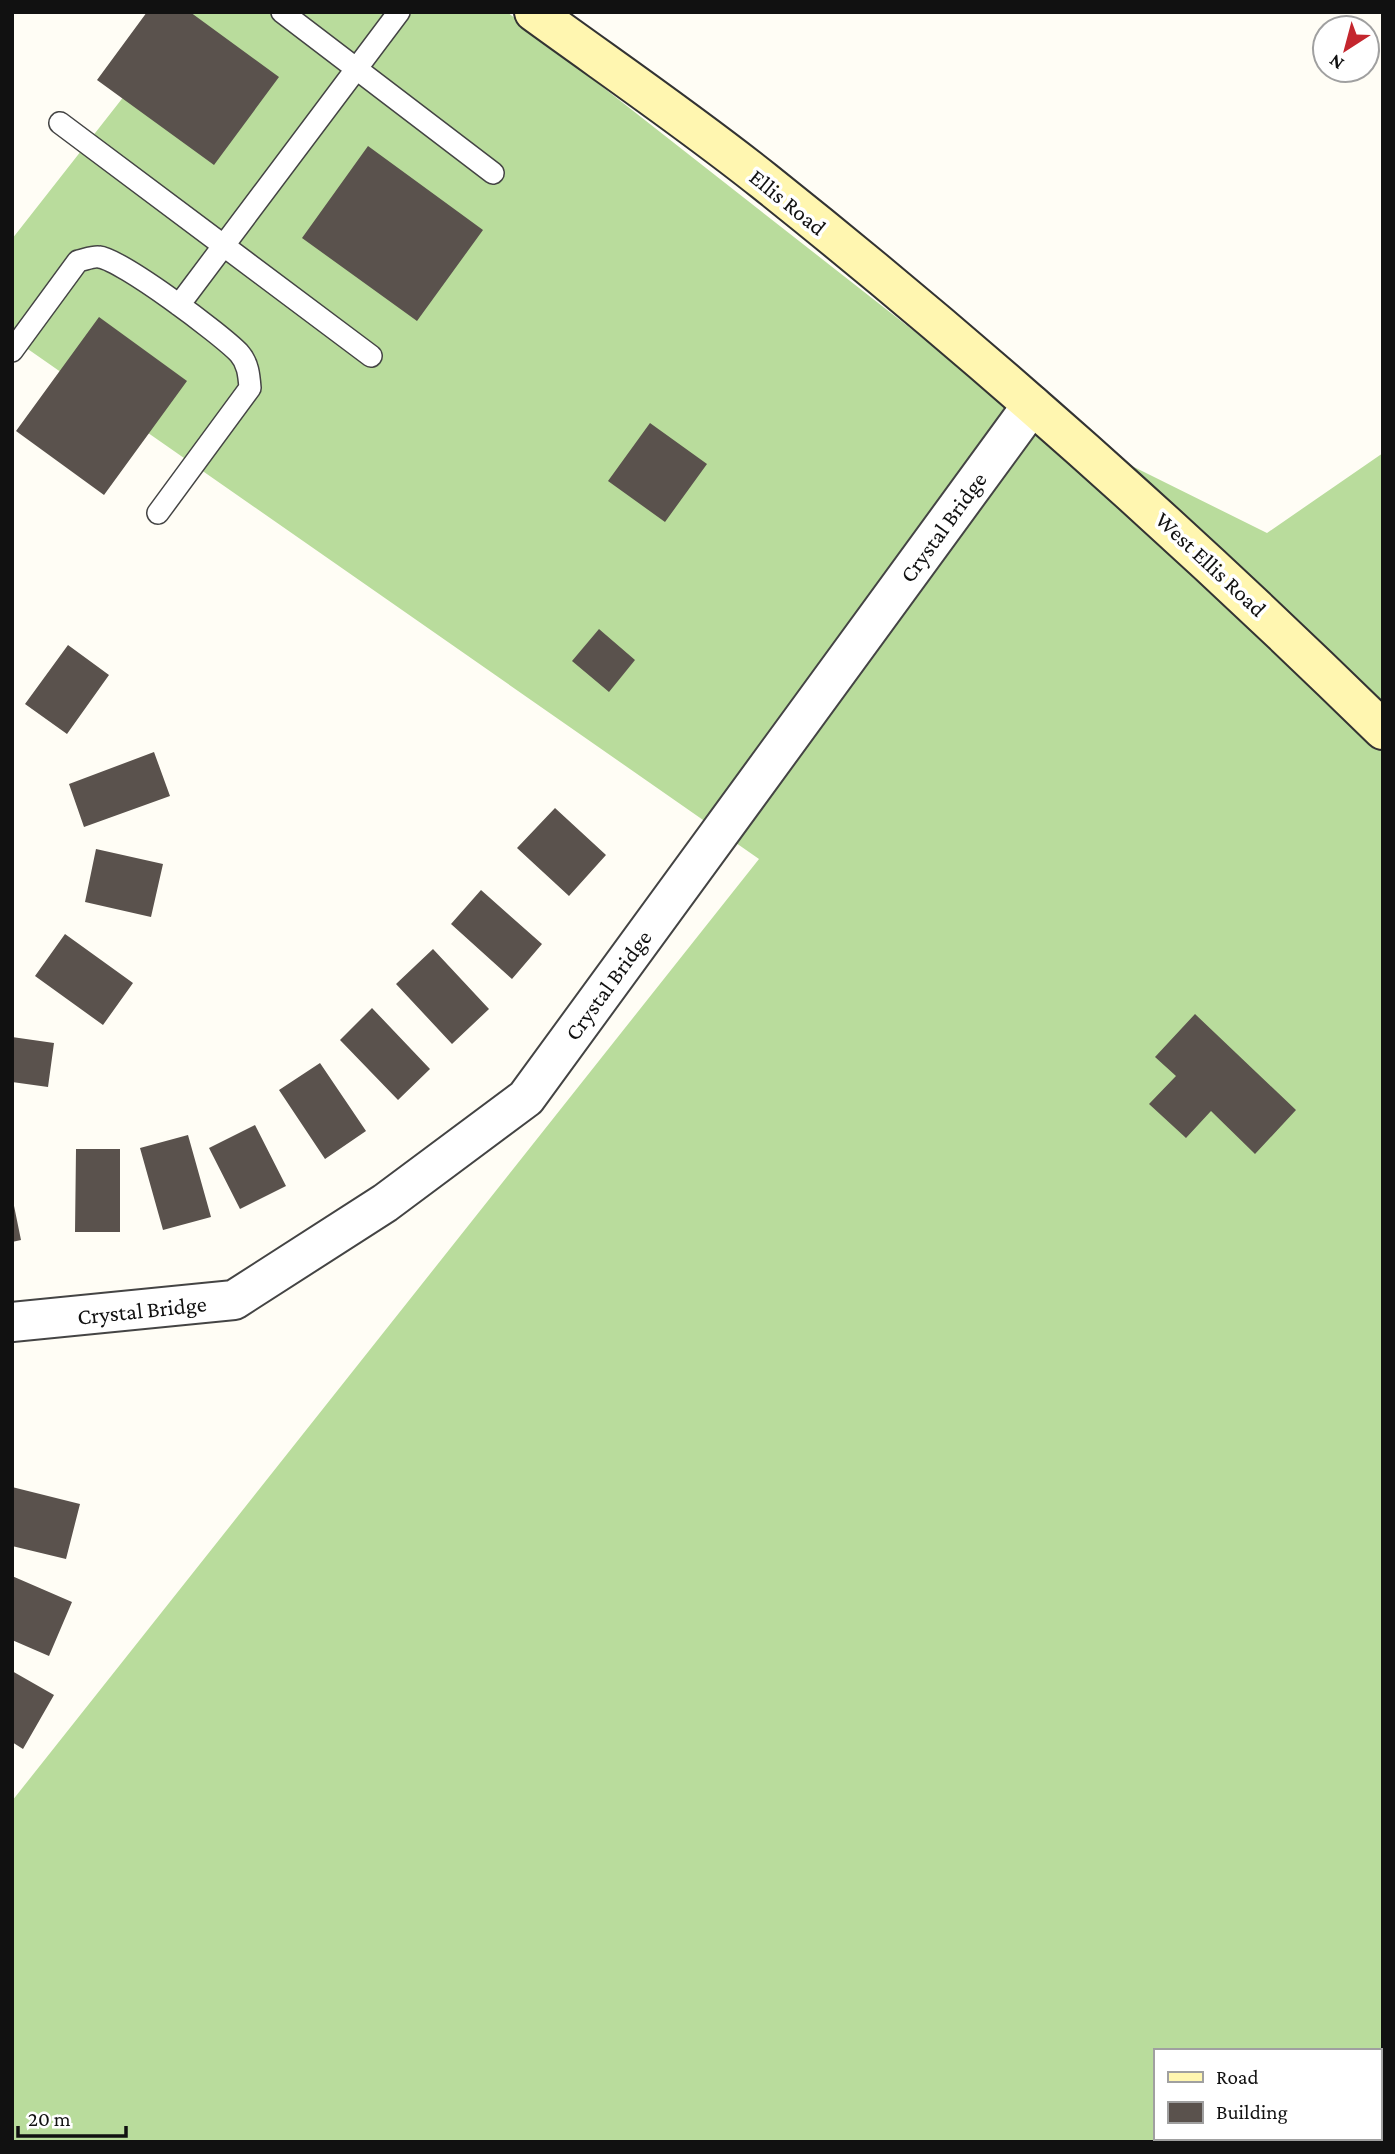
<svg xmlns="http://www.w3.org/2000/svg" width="1395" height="2154" font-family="'Crimson Pro',serif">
<rect width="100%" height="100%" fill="#fffdf5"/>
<path fill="#b9dc9c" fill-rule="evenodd" d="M190,12H507L1007,404L1267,533L1383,453V2142H12V1801L759,859L12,338V239ZM1155,2051H1379V2138H1155Z"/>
<path fill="#5a524d" d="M147,12H190L279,77L214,165L97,80Z
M368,146L483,230L417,321L302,238Z
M99,317L187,381L104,495L16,431Z
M650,423L707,464L665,522L608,481Z
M599,629L635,660L609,692L572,661Z
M68,645L109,675L67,734L25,704Z
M154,752L170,796L84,827L69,784Z
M555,808L606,855L569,896L517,848Z
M96,849L163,864L151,917L85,902Z
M481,890L542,944L512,979L451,924Z
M65,934L133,983L103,1025L35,976Z
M433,949L489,1009L452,1044L396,984Z
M372,1008L430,1069L398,1100L340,1040Z
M1195,1014L1296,1110L1255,1154L1211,1111L1186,1138L1149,1104L1176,1076L1155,1057Z
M12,1037L54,1043L48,1087L12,1082Z
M320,1063L366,1131L325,1159L279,1090Z
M255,1125L286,1186L240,1209L209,1148Z
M188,1135L211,1217L163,1230L140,1148Z
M76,1149H120V1232H75Z
M12,1196L21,1240L12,1242Z
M12,1487L80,1504L66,1559L12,1546Z
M12,1576L72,1602L49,1656L12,1640Z
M12,1671L54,1695L23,1749L12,1742Z"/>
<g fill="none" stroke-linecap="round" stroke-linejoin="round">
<g stroke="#444" stroke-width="24">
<path id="lane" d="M282,12L493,173
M60,123L371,356
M179,305L399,12
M12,351L78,261C84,260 93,256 99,257C121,259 222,335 239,353C248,363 249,375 250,388L158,513"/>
</g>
<g stroke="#444" stroke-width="42">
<path id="street" d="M12,1322L234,1300L385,1203L526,1098L1032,405"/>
</g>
<g stroke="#333" stroke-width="42">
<path id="secondary" d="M534,12C611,68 690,122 764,181C980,353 1186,537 1383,730"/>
</g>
<use href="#lane" stroke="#fff" stroke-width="21"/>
<use href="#street" stroke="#fff" stroke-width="38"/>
<use href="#secondary" stroke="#fff6b0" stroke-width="38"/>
</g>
<g text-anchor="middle" stroke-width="7" stroke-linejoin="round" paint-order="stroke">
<g font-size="23" fill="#111" stroke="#fff">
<text transform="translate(788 202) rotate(39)" y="8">Ellis Road</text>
<text transform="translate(943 527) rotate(-54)" y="8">Crystal Bridge</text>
<text transform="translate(1211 564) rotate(43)" y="8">West Ellis Road</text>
<text transform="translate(608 985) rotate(-54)" y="8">Crystal Bridge</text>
<text transform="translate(142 1310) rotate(-6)" y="8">Crystal Bridge</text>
</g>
</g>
<rect width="1395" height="2154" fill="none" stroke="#111111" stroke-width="28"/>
<rect x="1154" y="2049" width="228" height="91" fill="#ffffff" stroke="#a0a0a0" stroke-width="2"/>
<rect x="1168" y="2072" width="35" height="10" fill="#fff6b0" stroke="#a0a0a0" stroke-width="2"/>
<text x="1216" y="2084" font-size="21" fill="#111111">Road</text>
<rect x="1168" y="2102" width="35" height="21" fill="#5a524d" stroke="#a0a0a0" stroke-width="2"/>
<text x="1216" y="2119" font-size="21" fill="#111111">Building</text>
<g transform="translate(1346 49) rotate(216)"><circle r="33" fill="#ffffff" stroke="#a0a0a0" stroke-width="2"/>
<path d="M0-5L12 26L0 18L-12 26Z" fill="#c4262e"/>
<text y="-10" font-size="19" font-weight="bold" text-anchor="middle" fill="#111111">N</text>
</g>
<path d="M18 2126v10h108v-10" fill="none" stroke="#111111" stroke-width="3.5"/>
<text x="28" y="2126" font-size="21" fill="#111111" stroke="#ffffff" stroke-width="5" paint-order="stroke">20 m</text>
</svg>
